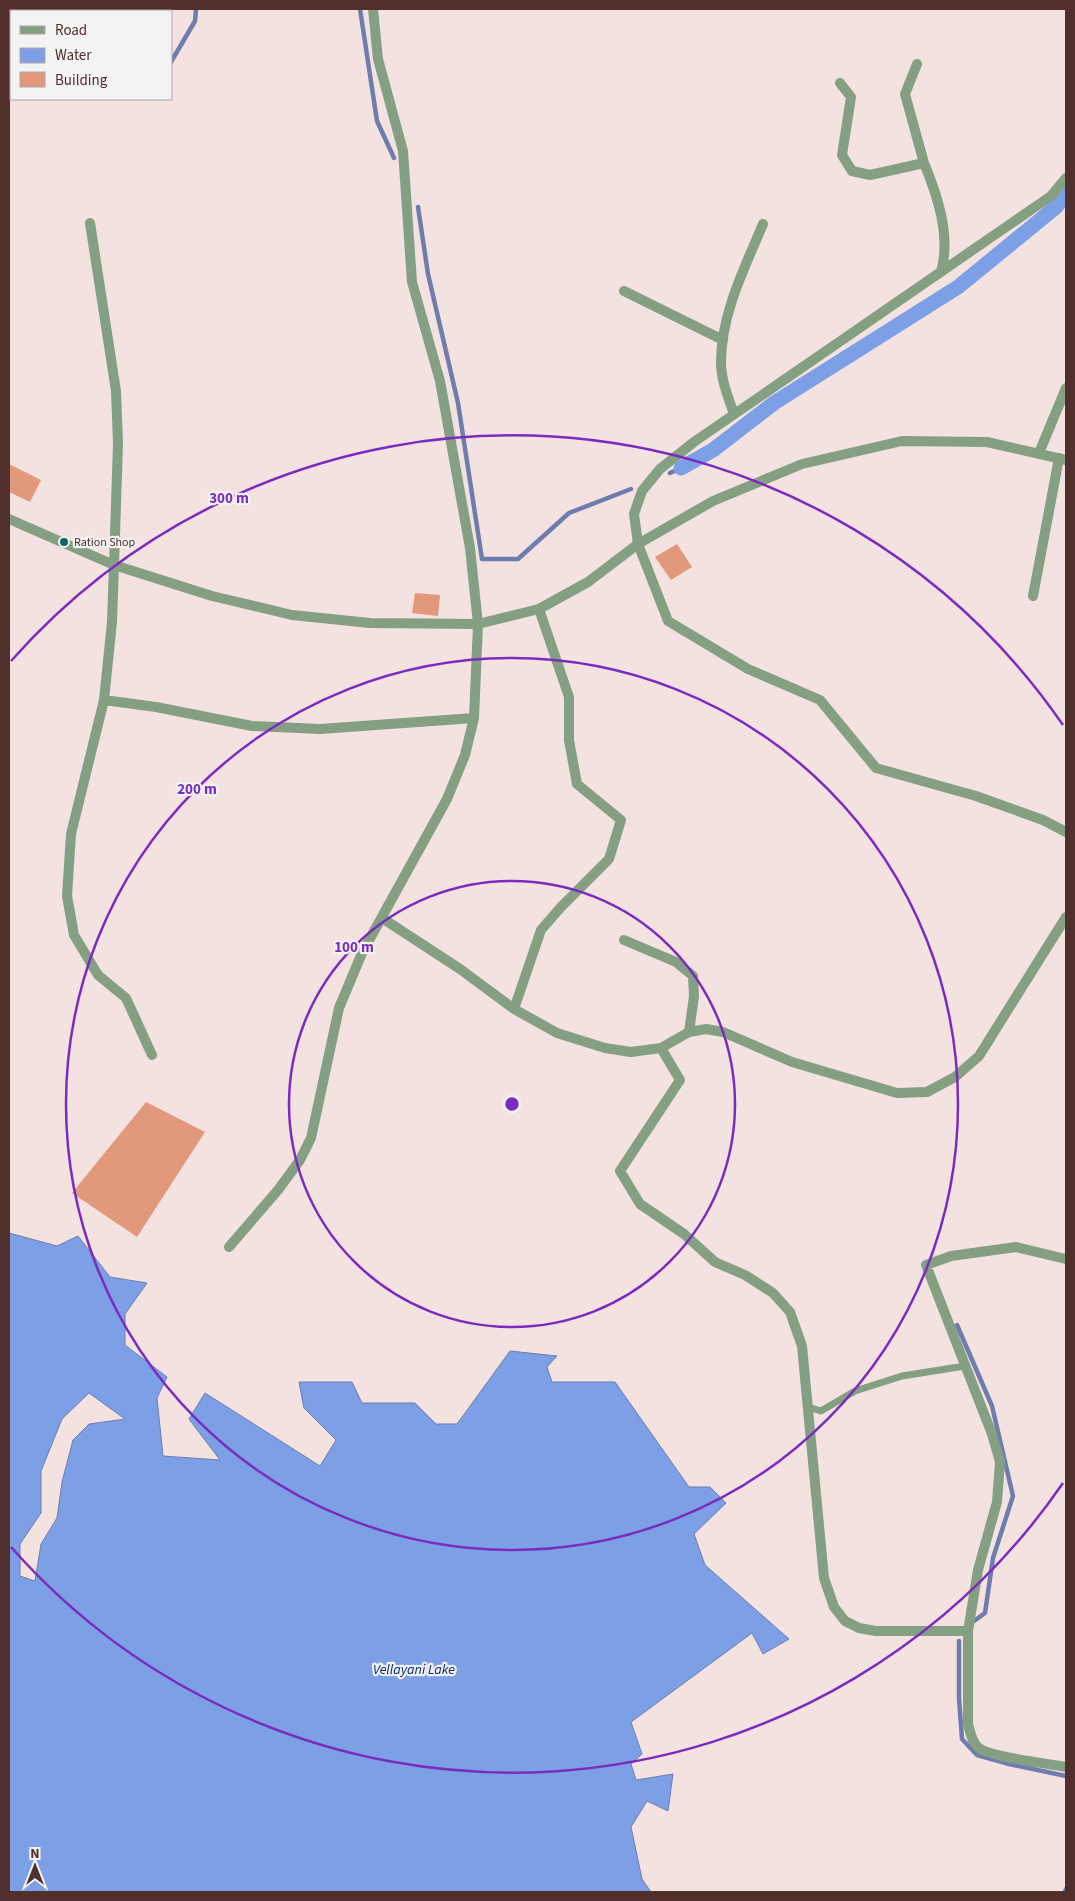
<svg xmlns="http://www.w3.org/2000/svg" width="1075" height="1901" font-family="'Source Sans 3',sans-serif">
<rect width="100%" height="100%" fill="#f3e2e0"/>
<path fill="#7c9fe5" stroke="#6f7dae" fill-rule="evenodd" d="M9,1233L57,1246L78,1236L110,1277L147,1283L125,1314V1345L167,1377L157,1398L163,1456L220,1460L189,1419L205,1393L320,1466L336,1440L304,1408L299,1382H352L362,1403H415L436,1424H457L510,1351L557,1356L547,1367L552,1382H615L689,1487H710L726,1503L694,1534L705,1565L789,1639L763,1654L752,1633L631,1722L642,1754L631,1764L636,1780L673,1774L668,1811L647,1801L631,1827L642,1879L651,1892H9ZM89,1393L125,1419L89,1424L73,1440L62,1482L57,1518L41,1544L35,1581L20,1576V1544L41,1513V1471L62,1419Z"/>
<g fill="none" stroke-linecap="round" stroke-linejoin="round">
<path stroke="#6f7dae" stroke-width="4.5" d="M360,9L377,121L394,158
M9,37H11
M171,62L195,21L196,9
M418,207L428,274L458,403L482,559H518L569,513L631,489
M670,473L681,468
M957,1325L992,1406L1013,1496L993,1558L985,1613L974,1621
M959,1641V1698L962,1739L977,1755L1009,1764L1066,1776
M1065,1892L1066,1889"/>
<path stroke="#7c9fe5" stroke-width="15" d="M681,468L713,450L774,403L958,287L1056,207L1066,194"/>
</g>
<path fill="#e2987a" d="M9,464L41,480L30,502L9,492Z
M677,544L692,567L671,580L655,557Z
M415,593L440,595L438,616L412,613Z
M146,1102L205,1132L137,1237L72,1193Z"/>
<g fill="none" stroke-linecap="round" stroke-linejoin="round">
<path stroke="#859f83" stroke-width="7" d="M808,1407L821,1411L855,1391L902,1376L965,1366"/>
<path stroke="#859f83" stroke-width="10" d="M35,11L40,9
M9,19L11,18
M917,64L905,94L924,163
M840,83L851,97L842,155L852,171L870,175L924,163C938,197 951,236 941,272
M1066,178L1051,196L694,442L660,469L642,491L634,514L638,544L668,621L748,669L820,700L876,768L976,796L1043,820L1066,832
M90,223L116,391L118,443L114,565L112,622L104,700L71,834L67,896L74,935L98,975L126,998L152,1055
M624,291L723,340
M734,414C728,397 721,380 721,362C721,314 745,267 763,224
M1039,453L1066,388
M1033,596L1059,458
M104,700L156,707L252,726L320,729L474,718
M382,918L460,969L514,1009L557,1033L605,1048L631,1052L661,1048L689,1032L706,1029L723,1032L792,1062L897,1093L927,1092L955,1077L979,1056L1066,917
M624,940L676,962L693,976L694,996L689,1032
M514,1009L541,930L561,907L609,859L621,820L577,784L569,740V697L539,609
M661,1048L680,1080L620,1171L640,1204L684,1234L715,1262L745,1275L773,1293L790,1312L802,1346L824,1578L834,1607L845,1621L859,1628L876,1631H968
M229,1247L278,1190L300,1160L311,1138L339,1008L362,953L447,799L465,755L474,718L478,624L470,548L440,381L412,282L403,151L378,59L373,9
M1066,1259L1016,1247L951,1256L926,1265L992,1434L1000,1462L997,1502L978,1570L968,1631V1724C970,1731 972,1743 979,1748C993,1758 1047,1763 1066,1767"/>
<path stroke="#859f83" stroke-width="10" d="M9,519L114,565L212,596L292,615L370,623L478,624L539,609L588,582L638,544L713,501L802,464L902,441L987,442L1066,460"/>
</g>
<g fill="none" stroke="#7b2cbf" stroke-width="2.5">
<circle cx="512" cy="1104" r="223"/>
<circle cx="512" cy="1104" r="446"/>
<path d="M1063 1483A669 669 0 0 1 11 1547M11 661A669 669 0 0 1 1063 725"/>
</g>
<circle fill="#116168" stroke="#f3f3f3" stroke-width="2" cx="64" cy="542" r="5"/>
<g text-anchor="middle" stroke-width="4.5" stroke-linejoin="round" paint-order="stroke">
<g font-size="12" fill="#502f2d" stroke="#f3f3f3" text-anchor="start">
<text x="74" y="546">Ration Shop</text>
</g>
<g font-size="14" font-style="italic" fill="#072978" stroke="#f3f3f3">
<text x="414" y="1674">Vellayani Lake</text>
</g>
</g>
<circle cx="512" cy="1104" r="8" fill="#7b2cbf" stroke="#f3f3f3" stroke-width="2.5"/>
<g font-size="15" text-anchor="middle" font-weight="bold" fill="#7b2cbf" stroke="#f3f3f3" stroke-width="4.5" stroke-linejoin="round" paint-order="stroke">
<text x="229" y="503">300 m</text>
<text x="197" y="794">200 m</text>
<text x="354" y="952">100 m</text>
</g>
<rect width="1075" height="1901" fill="none" stroke="#502f2d" stroke-width="20"/>
<rect x="10" y="10" width="162" height="90" fill="#f3f3f3" stroke="#b2a5a4"/>
<rect x="20" y="26" width="25" height="8" fill="#859f83" stroke="#b2a5a4"/>
<text x="55" y="35" font-size="15" fill="#502f2d">Road</text>
<rect x="20" y="48" width="25" height="15" fill="#7c9fe5" stroke="#b2a5a4"/>
<text x="55" y="60" font-size="15" fill="#502f2d">Water</text>
<rect x="20" y="72" width="25" height="15" fill="#e2987a" stroke="#b2a5a4"/>
<text x="55" y="85" font-size="15" fill="#502f2d">Building</text>
<g transform="translate(35 1866)" stroke="#f3f3f3" stroke-width="4" paint-order="stroke">
<path d="M0-4L9 19L0 12L-9 19Z" fill="#502f2d"/>
<text y="-8" font-size="14" font-weight="bold" text-anchor="middle" fill="#502f2d">N</text>
</g>
</svg>
